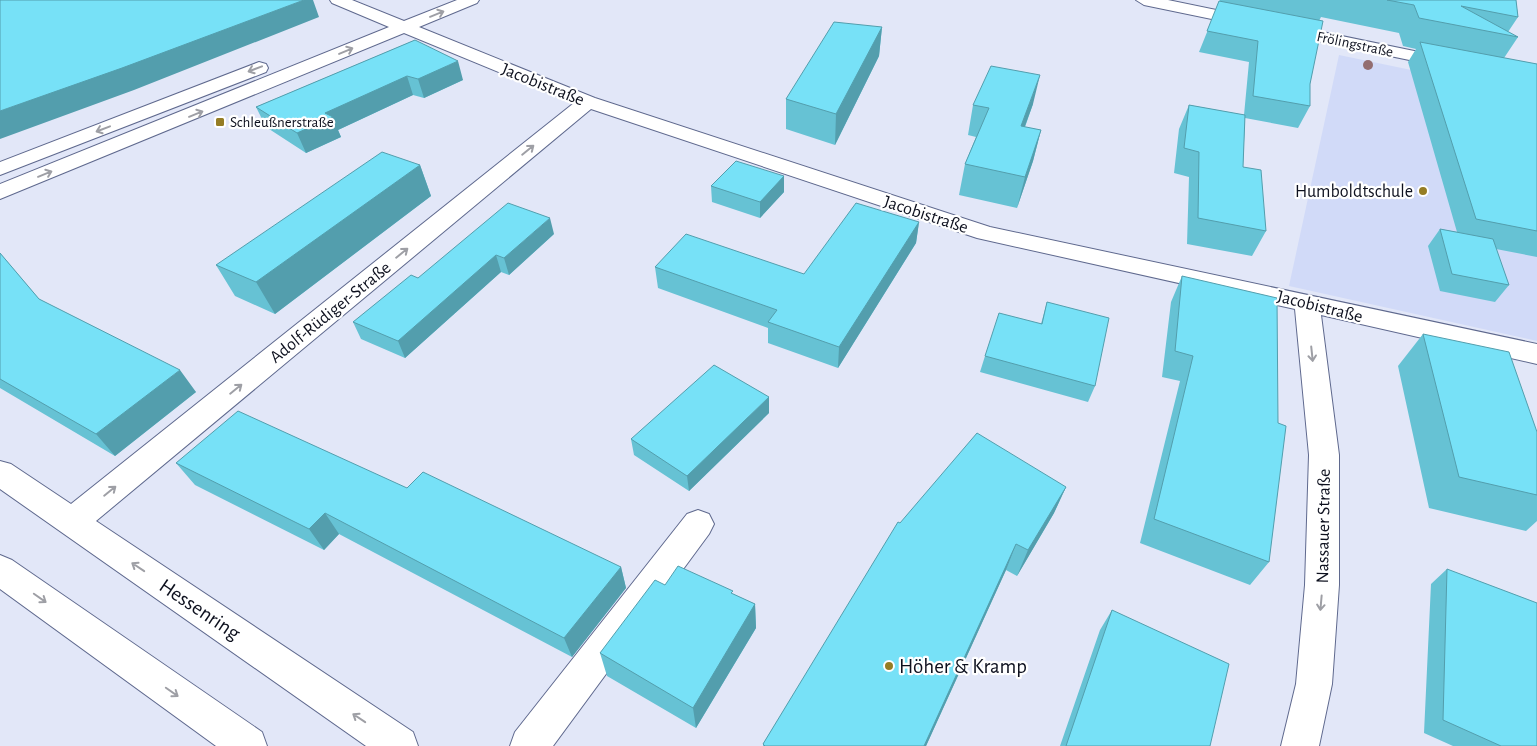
<svg xmlns="http://www.w3.org/2000/svg" width="1537" height="746" font-family="'Alegreya Sans',sans-serif">
<rect width="100%" height="100%" fill="#e2e7f8"/>
<path fill="#d1daf8" d="M1339,55L1537,96V341L1289,286Z"/>
<g fill="none" stroke-linecap="round" stroke-linejoin="round">
<g stroke="#5f698e" stroke-width="2">
<path id="minor" d="M330,0H352L404,21L457,0H479L477,3L419,27L595,98L990,227L1537,344V364L1321,315L1339,455V585L1332,684L1319,746H1281L1296,684L1305,585L1309,455L1295,309L977,238L591,109L96,521L413,732L418,746H366L0,489V461L11,464L71,504L574,103L404,33L0,199V184L389,27L332,3Z
M1136,0H1168L1448,58L1454,59L1457,63L1454,67L1448,68L1144,5Z
M259,62L266,64L268,68L266,72L0,175V162Z
M698,510L709,514L714,524L709,534L553,746H510L515,732L687,514Z
M0,555L12,560L262,732L267,746H216L0,589Z"/>
</g>
<use href="#minor" fill="#fff" fill-rule="evenodd"/>
</g>
<circle fill="#936d70" cx="1368" cy="65" r="5"/>
<path fill="#66c2d4" d="M1220,0H1516L1518,17L1508,32L1518,37L1504,58L1537,64V257L1496,249L1509,285L1495,302L1440,291L1428,246L1440,229L1457,232L1408,62L1416,49L1403,46L1399,33L1321,17L1319,21L1310,84V106L1298,128L1245,118L1243,167L1266,231L1252,256L1187,244L1189,177L1174,173L1179,129L1189,105L1244,115L1249,62L1199,52Z
M882,27L879,56L835,145L786,129V99Z
M415,40L463,80L424,98L413,95L338,130L341,137L306,153L266,127L256,107Z
M1033,104L1025,127L1041,130L1033,161L1017,208L959,195L965,164L976,137L968,135L973,105Z
M420,165L431,196L275,314L235,296L216,265Z
M784,176V192L760,218L712,202L711,186Z
M919,222L916,243L838,368L768,343V328L658,288L655,267L804,274Z
M554,234L509,275L501,272L405,358L361,339L353,322L418,278Z
M0,253L39,299L196,392L115,456L0,388Z
M1182,276L1269,562L1250,585L1140,543L1180,381L1162,377L1171,302Z
M1047,302L1095,386L1088,402L980,372L985,356L1041,324Z
M1423,334L1537,432V521L1526,531L1429,508L1398,366Z
M769,413L689,491L634,455L631,439Z
M176,463L407,488L621,567L626,588L572,657L339,534L324,550L195,485Z
M1066,487L1054,513L1017,576L1006,570L926,746H763V744L900,523Z
M1447,569L1537,746H1453L1424,733L1431,584Z
M665,585L733,594L755,604L756,628L696,728L607,676L600,653Z
M1112,610L1210,746H1060L1100,630Z"/>
<path fill="#539ead" d="M304,0H313L319,17L134,90L0,139V111Z
M882,27L879,56L835,145L836,114Z
M458,61L463,80L424,98L418,79Z
M1040,75L1033,104L1014,156L1021,126Z
M407,76L413,95L338,130L341,137L306,153L297,133L325,113Z
M1041,130L1033,161L1017,208L1025,177Z
M420,165L431,196L275,314L256,282Z
M784,176V192L760,218V202Z
M550,218L554,234L509,275L504,258Z
M919,222L916,243L838,368L839,347Z
M496,255L501,272L405,358L398,341Z
M180,370L196,392L115,456L96,434Z
M769,397V413L689,491L687,476Z
M1066,487L1054,513L1017,576L1028,550Z
M325,513L339,534L324,550L309,529Z
M1016,544L1006,570L926,746H924Z
M621,567L626,588L572,657L564,638Z
M755,604L756,628L696,728L693,708Z"/>
<path fill="#77e1f7" stroke="#539ead" d="M0,0H304L122,68L0,111Z
M1387,0H1516L1518,17L1461,6L1518,37L1419,18L1414,5Z
M1219,1L1323,21L1310,84V106L1253,96L1258,41L1207,31Z
M834,22L882,27L836,114L786,99Z
M415,40L458,61L418,79L407,76L325,113L333,117L297,133L256,107Z
M1420,42L1537,64V231L1476,219Z
M991,66L1040,75L1021,126L1041,130L1025,177L965,164L989,108L973,105Z
M1189,105L1245,115L1243,167L1261,170L1266,231L1198,218L1199,152L1184,148Z
M382,152L420,165L256,282L216,265Z
M736,161L784,176L760,202L711,186Z
M508,203L550,218L504,258L496,255L398,341L353,322L411,275L418,278Z
M856,203L919,222L839,347L768,322L777,310L655,267L686,234L804,274Z
M1440,229L1493,239L1509,285L1452,274Z
M0,253L39,299L180,370L96,434L0,379Z
M1182,276L1277,298L1278,423L1286,426L1269,562L1154,519L1193,356L1175,351Z
M1047,302L1109,318L1095,386L985,356L999,313L1042,324Z
M1423,334L1509,352L1537,432V495L1459,477Z
M714,365L769,397L687,476L631,439Z
M238,411L407,488L423,472L621,567L564,638L325,513L309,529L176,463Z
M977,433L1066,487L1028,550L1016,544L924,746H765L763,744L898,522L900,523Z
M678,566L733,591L731,593L755,604L693,708L600,653L655,580L665,585Z
M1447,569L1537,603V746H1501L1443,720Z
M1112,610L1229,664L1210,746H1066Z"/>
<defs><path id="oneway-shaft" d="M-6 0H5M1.5-3L5.5 0L1.5 3" fill="none" stroke-width="1.6" stroke-linecap="round" stroke-linejoin="round" transform="scale(1.25)"/></defs>
<g stroke="#9e9fa5">
<use href="#oneway-shaft" transform="translate(437 14) rotate(-22)"/>
<use href="#oneway-shaft" transform="translate(346 51) rotate(-23)"/>
<use href="#oneway-shaft" transform="translate(255 69) rotate(159)"/>
<use href="#oneway-shaft" transform="translate(196 114) rotate(-22)"/>
<use href="#oneway-shaft" transform="translate(103 129) rotate(159)"/>
<use href="#oneway-shaft" transform="translate(528 150) rotate(-39)"/>
<use href="#oneway-shaft" transform="translate(45 174) rotate(-22)"/>
<use href="#oneway-shaft" transform="translate(402 253) rotate(-39)"/>
<use href="#oneway-shaft" transform="translate(1312 354) rotate(84)"/>
<use href="#oneway-shaft" transform="translate(236 389) rotate(-39)"/>
<use href="#oneway-shaft" transform="translate(110 491) rotate(-39)"/>
<use href="#oneway-shaft" transform="translate(138 567) rotate(-146)"/>
<use href="#oneway-shaft" transform="translate(40 598) rotate(35)"/>
<use href="#oneway-shaft" transform="translate(1321 603) rotate(95)"/>
<use href="#oneway-shaft" transform="translate(172 692) rotate(35)"/>
<use href="#oneway-shaft" transform="translate(359 718) rotate(-146)"/>
</g>
<g fill="#957d25" stroke="#fff" stroke-width="2">
<rect x="215" y="117" width="10" height="10" rx="2.5"/>
<circle cx="1423" cy="191" r="5"/>
<circle cx="889" cy="666" r="5"/>
</g>
<g text-anchor="middle" stroke-width="4.5" stroke-linejoin="round" paint-order="stroke">
<g font-size="15" fill="#0d101e" stroke="#fff">
<text transform="translate(1355 44) rotate(12)" y="5">Frölingstraße</text>
</g>
<g font-size="15" fill="#0d101e" stroke="#fff" text-anchor="start">
<text x="230" y="127">Schleußnerstraße</text>
</g>
<g font-size="18" fill="#0d101e" stroke="#fff">
<text transform="translate(543 84) rotate(22)" y="6">Jacobistraße</text>
<text transform="translate(926 214) rotate(18)" y="6">Jacobistraße</text>
<text transform="translate(1320 306) rotate(14)" y="6">Jacobistraße</text>
<text transform="translate(330 312) rotate(-39)" y="6">Adolf-Rüdiger-Straße</text>
<text transform="translate(1323 526) rotate(-89)" y="6">Nassauer Straße</text>
</g>
<g font-size="18" fill="#0d101e" stroke="#fff" text-anchor="end">
<text x="1413" y="197">Humboldtschule</text>
</g>
<g font-size="21" fill="#0d101e" stroke="#fff">
<text transform="translate(200 609) rotate(34)" y="7">Hessenring</text>
</g>
<g font-size="21" fill="#0d101e" stroke="#fff" text-anchor="start">
<text x="899" y="673">Höher &amp; Kramp</text>
</g>
</g>
</svg>
